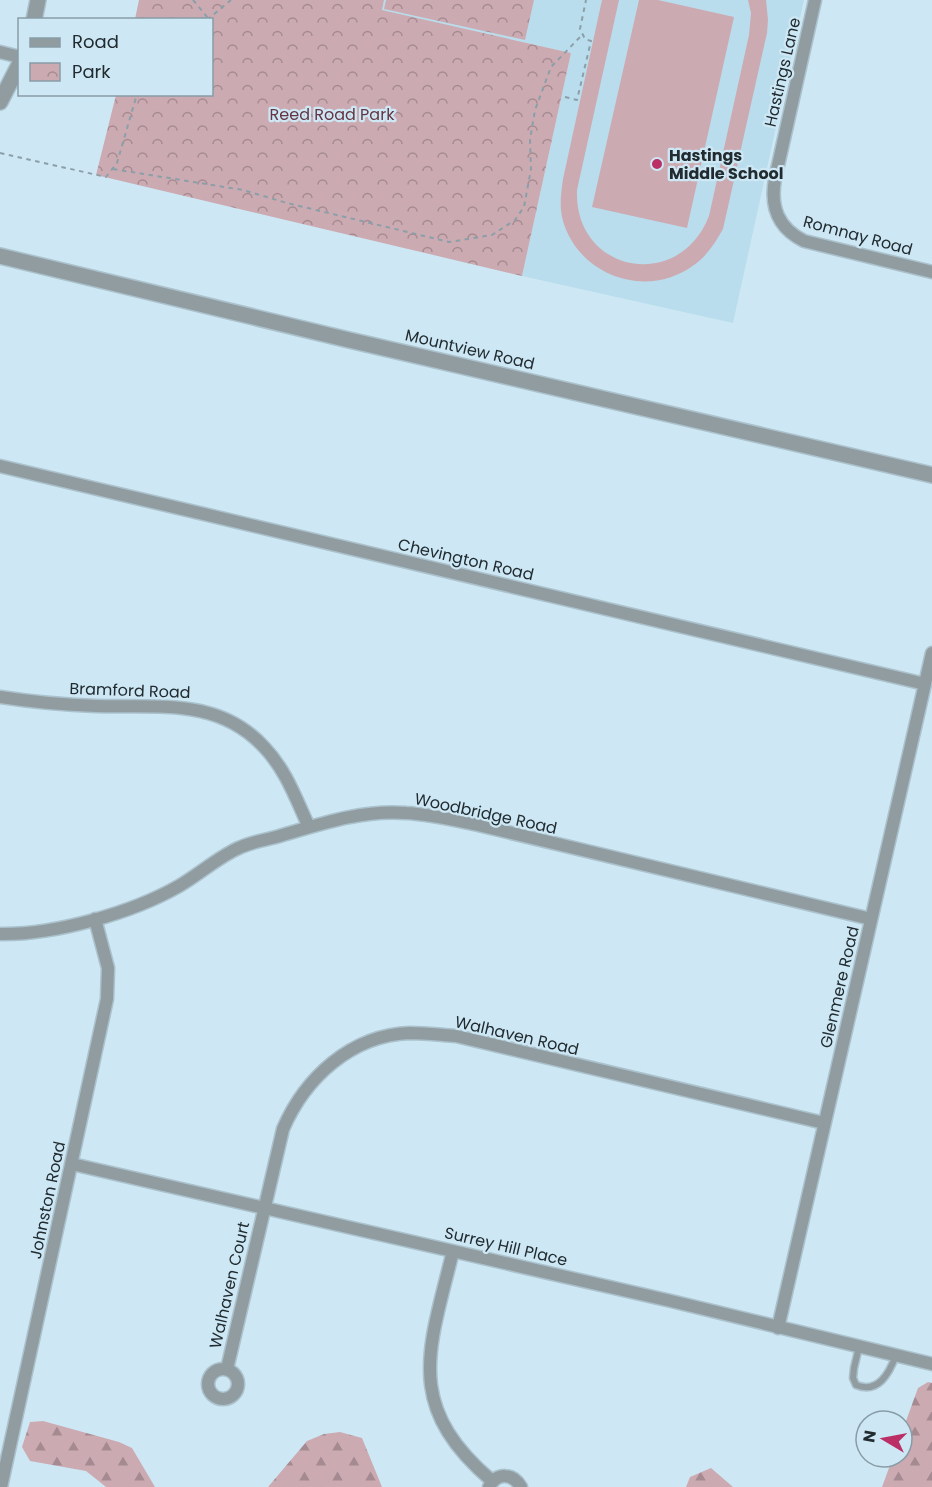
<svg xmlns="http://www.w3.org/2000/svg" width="932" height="1487" font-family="Poppins,sans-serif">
<defs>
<pattern id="forest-firs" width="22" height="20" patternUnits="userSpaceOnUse" patternTransform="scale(1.5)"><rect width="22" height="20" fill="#ccaab2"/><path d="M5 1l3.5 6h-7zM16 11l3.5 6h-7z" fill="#a58b91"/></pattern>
<pattern id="park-crowns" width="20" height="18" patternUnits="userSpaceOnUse" patternTransform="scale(1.5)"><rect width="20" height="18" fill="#ccaab2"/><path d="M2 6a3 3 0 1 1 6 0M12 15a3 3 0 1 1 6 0" fill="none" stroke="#a58b91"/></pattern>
</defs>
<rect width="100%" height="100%" fill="#cde8f4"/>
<path fill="#b9ddec" d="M384,0H804L733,323L522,276L571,53L381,10Z"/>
<path fill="#ccaab2" d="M602,0H619L577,190C574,273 679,293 709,216L749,35L751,13L748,0H766L768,20L767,33L723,229C715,243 707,256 694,265C647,300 579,276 563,221C559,207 561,193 563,179Z
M639,0H658L734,17L687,228L592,207Z"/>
<path fill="url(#forest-firs)" d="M928,1382L932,1383V1487H882L893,1457H902V1432L918,1388Z
M43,1421L119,1442L132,1448L155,1487H106L86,1471L30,1461L22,1447L30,1422Z
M340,1432L362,1438L382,1487H268L307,1441L324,1434Z
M711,1468L733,1487H686L690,1477Z"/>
<path fill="url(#park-crowns)" d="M139,0H384L382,10L571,53L522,276L96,175L116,95L212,94V20L135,19Z
M386,0H534L525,40L384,9Z"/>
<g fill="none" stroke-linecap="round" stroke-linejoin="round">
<g stroke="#abc2cd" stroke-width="9">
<path id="service" d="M859,1347L854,1368L853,1378L856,1385C878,1394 889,1374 896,1355"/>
</g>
<g stroke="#abc2cd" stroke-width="15">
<path id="minor" d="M815,0L775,179C770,207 778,228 804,241L932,272
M0,52L20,57
M0,466L925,684
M0,697C32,702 64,705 96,706C157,708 218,697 264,747C286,770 296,799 309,827
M0,934C54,935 132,913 179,886C200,874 219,856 241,847C252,842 265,840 276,837C317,825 363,809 406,813C430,814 454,820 478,825L871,919
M72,1164L671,1301L932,1364
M453,1251C429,1350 403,1405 492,1481
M778,1328L932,653
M208 1384a15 15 0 1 1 30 0a15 15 0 1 1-30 0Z
M227,1369L283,1129C305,1078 351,1035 410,1033C425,1033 441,1035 456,1036L824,1123
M1,1487L107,999L108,968L95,919
M489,1487C497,1472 513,1473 521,1487"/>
</g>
<g stroke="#abc2cd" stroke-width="18">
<path id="tertiary" d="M34,20L38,0
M0,102L20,63
M0,256L349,340L932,475"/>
</g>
<path stroke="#8b9fa8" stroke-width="2" stroke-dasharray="4.5 4.5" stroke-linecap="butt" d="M193,0L208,18
M207,20L231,0
M565,97L577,100L591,41L585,39L580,29L586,0
M0,153L106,177L117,163L137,94
M113,169L243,190L287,203L449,242L492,235L515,220L524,207L531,169L530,140L535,110L551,67L582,35"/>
<use href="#service" stroke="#919ca1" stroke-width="6"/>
<use href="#minor" stroke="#919ca1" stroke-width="12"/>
<use href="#tertiary" stroke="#919ca1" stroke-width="15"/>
</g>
<circle fill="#bb2f66" stroke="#cde8f4" stroke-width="2" cx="657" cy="164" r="6"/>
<g text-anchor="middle" stroke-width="4.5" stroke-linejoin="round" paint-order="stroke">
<g font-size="16" fill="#212b30" stroke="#cde8f4">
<text transform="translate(782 72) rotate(-77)" y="6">Hastings Lane</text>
<text transform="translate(858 235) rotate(15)" y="6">Romnay Road</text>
<text transform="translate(470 349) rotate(13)" y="6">Mountview Road</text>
<text transform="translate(466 559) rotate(13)" y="6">Chevington Road</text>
<text transform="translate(130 690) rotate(2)" y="6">Bramford Road</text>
<text transform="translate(486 813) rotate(12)" y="6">Woodbridge Road</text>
<text transform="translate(839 987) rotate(-77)" y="6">Glenmere Road</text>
<text transform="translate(517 1035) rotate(13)" y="6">Walhaven Road</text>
<text transform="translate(47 1200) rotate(-78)" y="6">Johnston Road</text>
<text transform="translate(506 1246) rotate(13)" y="6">Surrey Hill Place</text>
<text transform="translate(229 1285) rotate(-77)" y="6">Walhaven Court</text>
</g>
<g font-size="16" fill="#663544" stroke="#cde8f4">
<text x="332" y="120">Reed Road Park</text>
</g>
<g font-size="16" font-weight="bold" fill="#212b30" stroke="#cde8f4" text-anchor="start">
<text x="669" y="161">Hastings<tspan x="669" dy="18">Middle School</tspan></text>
</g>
</g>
<rect x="18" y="18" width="195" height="78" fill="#cde8f4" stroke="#889ca6" stroke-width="1.5"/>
<rect x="30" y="38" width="30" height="9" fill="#919ca1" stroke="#889ca6" stroke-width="1.5"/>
<text x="72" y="48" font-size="18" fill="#212b30">Road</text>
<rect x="30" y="63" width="30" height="18" fill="url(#park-crowns)" stroke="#889ca6" stroke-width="1.5"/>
<text x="72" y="78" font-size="18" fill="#212b30">Park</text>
<g transform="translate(884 1439) rotate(280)"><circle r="28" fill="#cde8f4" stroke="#889ca6" stroke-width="1.5"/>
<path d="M0-4.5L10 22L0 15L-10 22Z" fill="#bb2f66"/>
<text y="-9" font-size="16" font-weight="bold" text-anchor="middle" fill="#212b30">N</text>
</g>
</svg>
